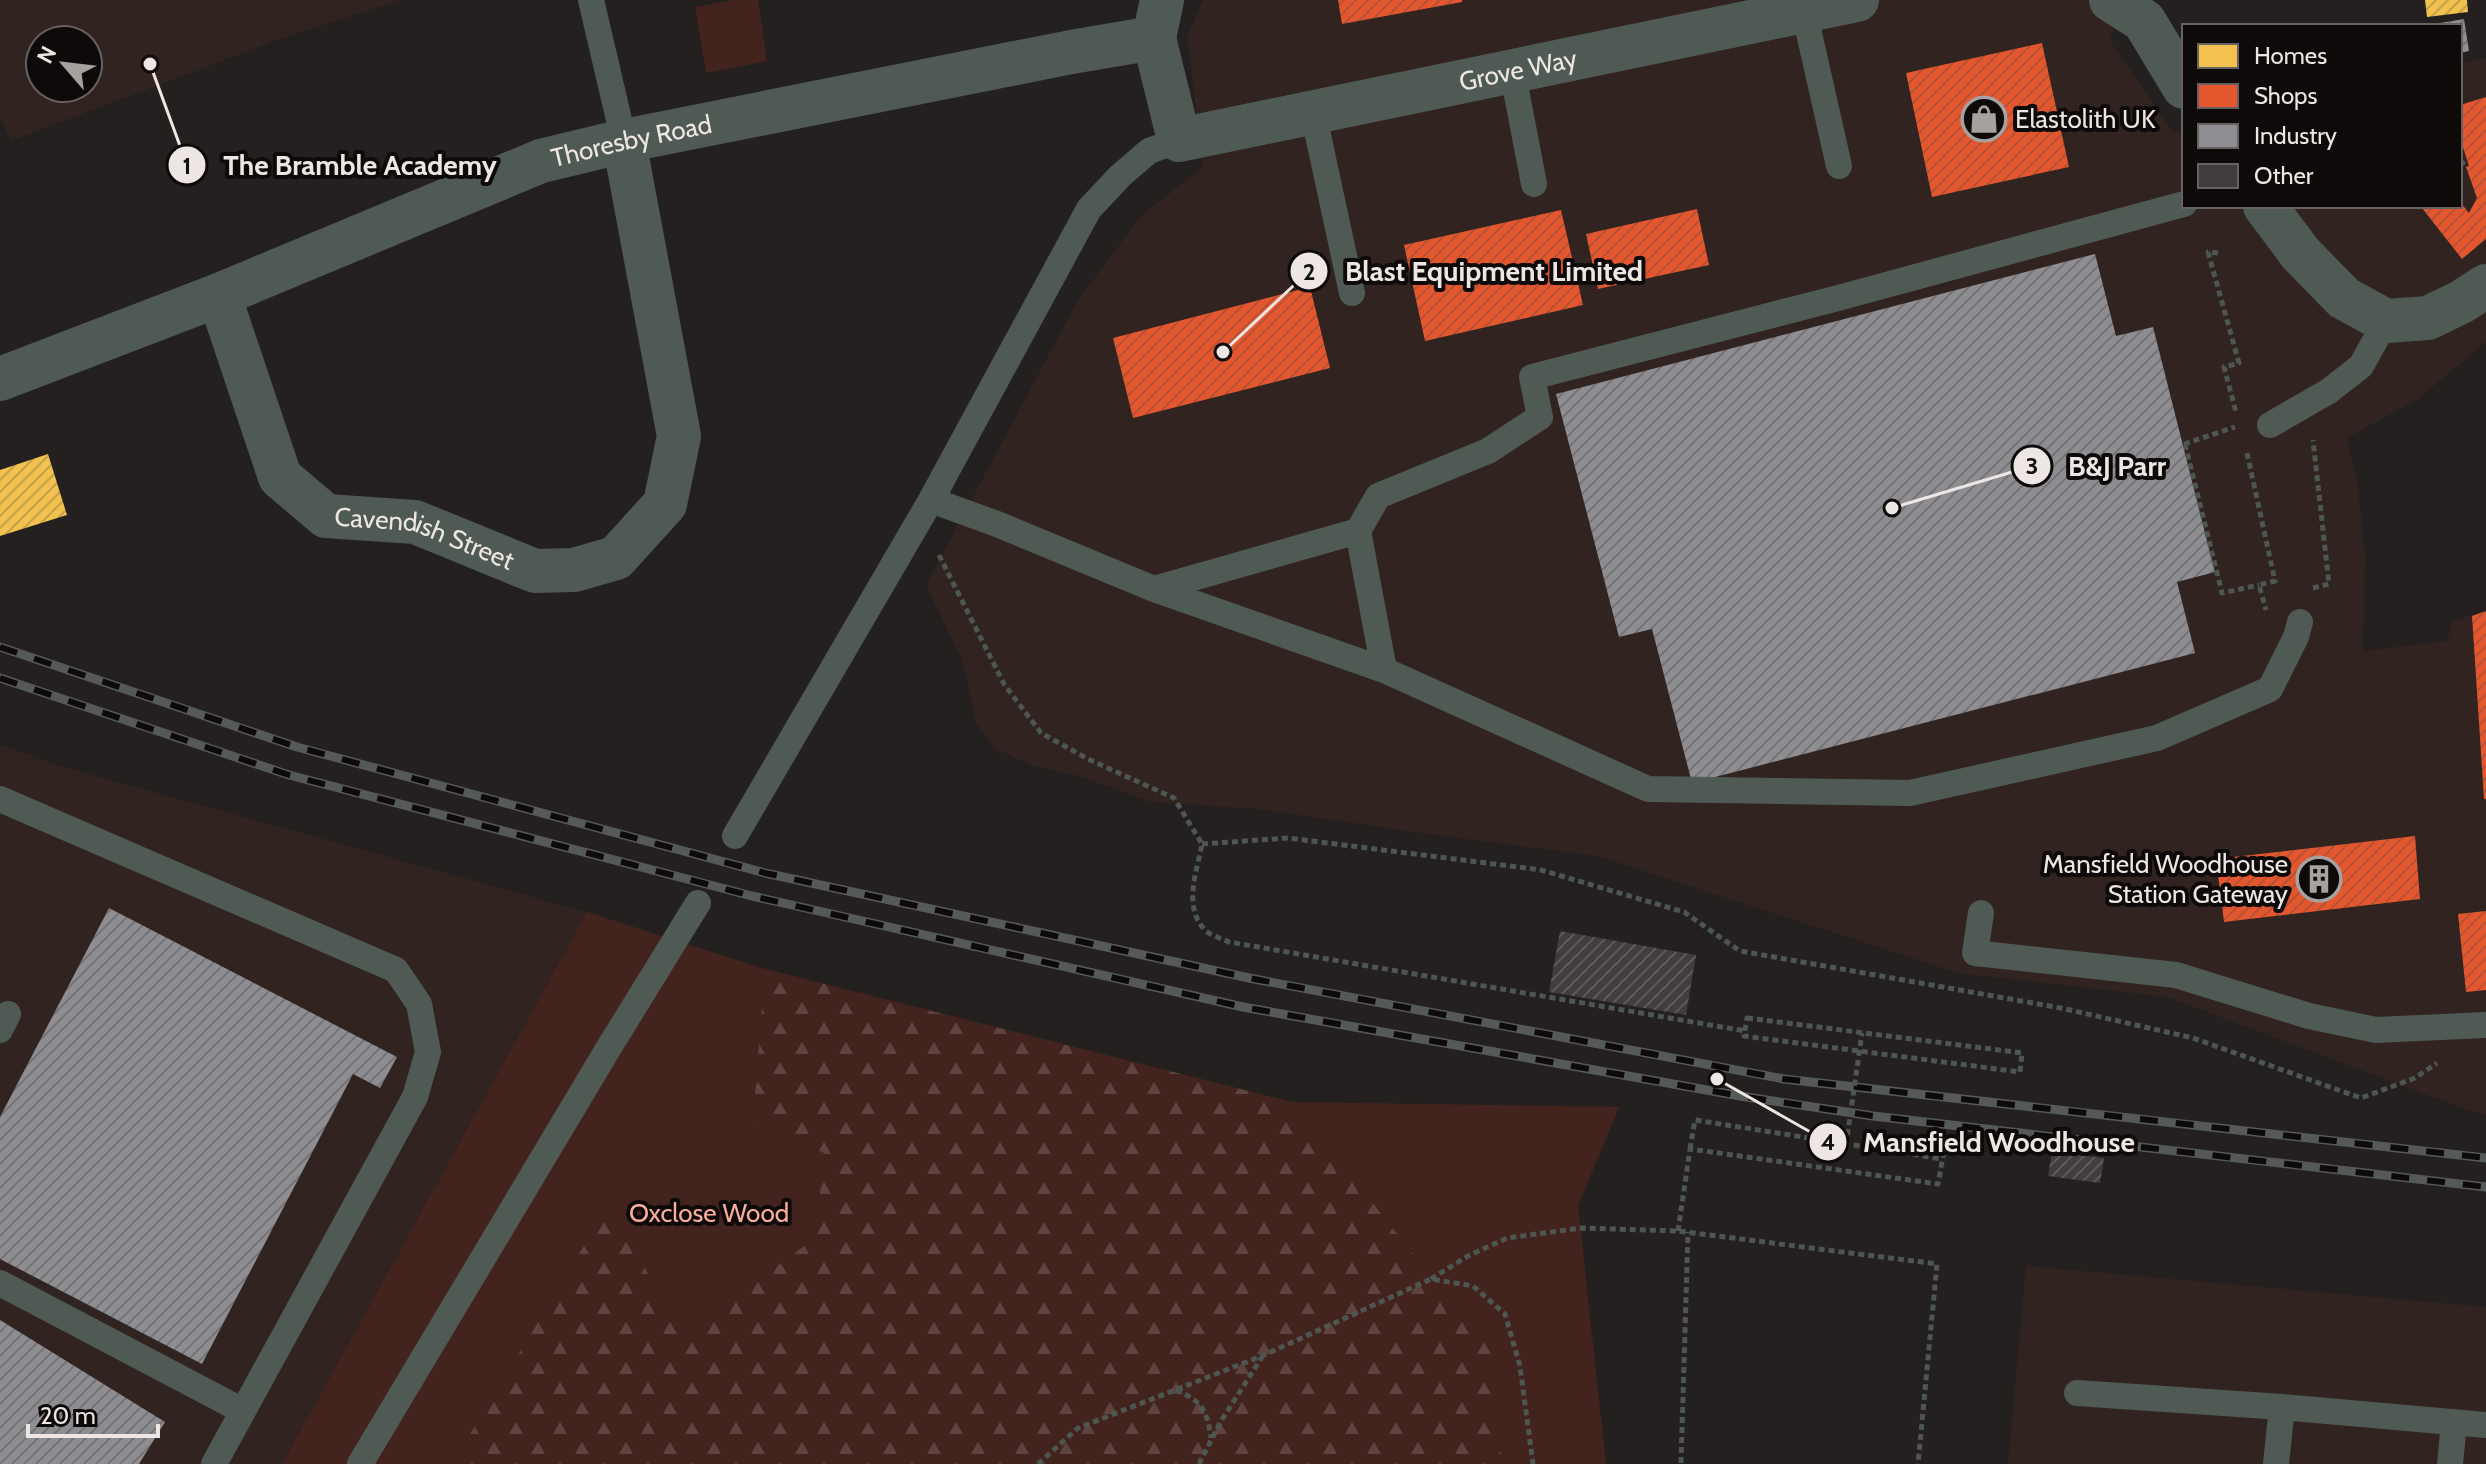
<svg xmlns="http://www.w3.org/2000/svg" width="2486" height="1464" font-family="Cabin,sans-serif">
<defs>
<pattern id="forest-firs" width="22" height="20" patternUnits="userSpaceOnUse" patternTransform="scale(2)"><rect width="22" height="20" fill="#43231d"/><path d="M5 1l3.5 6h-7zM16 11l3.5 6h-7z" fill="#5e433e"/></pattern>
<pattern id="homes-hatch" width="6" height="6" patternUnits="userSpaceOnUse" patternTransform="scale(2)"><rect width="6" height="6" fill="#f2c14e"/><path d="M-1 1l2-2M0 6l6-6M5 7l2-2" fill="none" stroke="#c7a24c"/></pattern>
<pattern id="shops-hatch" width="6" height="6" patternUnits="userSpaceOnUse" patternTransform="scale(2)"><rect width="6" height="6" fill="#e4572e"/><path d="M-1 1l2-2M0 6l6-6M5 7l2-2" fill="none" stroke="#b55235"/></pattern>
<pattern id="industry-hatch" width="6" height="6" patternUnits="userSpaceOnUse" patternTransform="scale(2)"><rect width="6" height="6" fill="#8d8d92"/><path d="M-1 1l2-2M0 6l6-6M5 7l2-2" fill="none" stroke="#747477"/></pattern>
<pattern id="building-hatch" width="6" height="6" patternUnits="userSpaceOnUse" patternTransform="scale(2)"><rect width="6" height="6" fill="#413d3c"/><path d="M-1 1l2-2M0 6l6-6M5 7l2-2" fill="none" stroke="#5d5958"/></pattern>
</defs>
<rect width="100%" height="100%" fill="#252020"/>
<path fill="#312320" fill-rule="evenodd" d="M0,0H400L277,40L11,141L0,117ZM88,40V88H40V40Z
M1203,0H2121L2110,41L2173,132L2184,130V206H2460V64L2486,58V342L2417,400L2346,438L2358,486L2365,556L2363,651L2447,641L2453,621L2486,611V1115L2467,1110L2168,997L1958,973L1598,856L1428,834L1259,809L1150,802L1079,776L1034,766L994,748L976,722L963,662L926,585L1078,300L1141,216L1203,167L1187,37Z
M0,745L74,770L587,912L282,1464H0Z
M2026,1266L2486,1307V1464H2008Z"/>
<path fill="#43231d" d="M733,0H758L767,61L706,73L695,7Z
M587,912L765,969L1292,1102L1619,1107L1578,1206L1606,1464H282Z"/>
<path fill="url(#forest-firs)" d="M765,969L1292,1102L1494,1355L1502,1464H452L608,1206L685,1336L816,1237L824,1153L753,1120Z"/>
<path fill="url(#homes-hatch)" d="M2425,0H2467L2468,12L2427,17Z
M48,454L67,515L0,536V470Z"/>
<path fill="url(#shops-hatch)" d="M1338,0H1462V2L1342,24Z
M2042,43L2069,167L1932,197L1906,73Z
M2486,97V239L2462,259L2422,208L2424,206H2460V202L2469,213L2477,198L2466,167L2469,166L2460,138V105Z
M1697,209L1709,265L1598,289L1586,234Z
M1561,210L1583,305L1425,341L1404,245Z
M1310,287L1330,368L1133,418L1113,338Z
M2486,611V799H2484L2472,616Z
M2415,836L2420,899L2224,922L2216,859Z
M2486,911V990L2466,992L2458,914Z"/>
<path fill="url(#industry-hatch)" d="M2464,19L2469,51L2460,53V26L2434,24Z
M2095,254L2116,336L2153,327L2215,572L2177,582L2195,653L1692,783L1652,629L1619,637L1556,394Z
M109,908L397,1057L380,1088L353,1074L202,1364L0,1259V1117Z
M0,1320L165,1422L139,1464H0Z"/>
<path fill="url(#building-hatch)" d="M1560,931L1696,955L1686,1015L1549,992Z
M2052,1152L2104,1158L2100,1183L2048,1176Z"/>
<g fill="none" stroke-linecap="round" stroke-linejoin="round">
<path stroke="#4e5652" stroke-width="5" stroke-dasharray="6 4" stroke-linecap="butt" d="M2460,165L2467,159
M2218,253L2208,252L2239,363L2224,367L2236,412
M2184,444L2235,427
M2185,444L2222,593L2259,585
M2247,453L2275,581L2259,585L2266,610
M939,555L1004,684L1041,733L1088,759L1174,798L1202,844C1197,871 1182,908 1206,931C1212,936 1223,939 1229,942L1745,1031
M2313,588L2329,584L2313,440
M1202,844L1288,838L1541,870L1684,912L1740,951L2061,1008L2193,1038L2361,1098L2415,1078L2437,1063
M1747,1018L2022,1053L2020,1072L1744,1036Z
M1690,1149L1695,1120L1942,1159
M1678,1231L1690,1149L1938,1184L1944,1151
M1431,1279L1468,1256L1507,1238L1581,1228L1678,1231L1937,1264L1918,1464
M1176,1390C1202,1401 1207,1410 1211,1438
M1681,1463L1688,1232
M1038,1464L1078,1428L1262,1356L1431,1279L1473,1286L1505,1314L1520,1366L1533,1464
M1199,1464L1221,1421L1262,1357"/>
<path stroke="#4f5a55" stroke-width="26" d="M591,0L624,141
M1804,11L1839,166
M1512,69L1534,184
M1313,112L1352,293
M2270,425L2329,391L2361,366L2386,321
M931,500L997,524L1154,589L1384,670L1648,789L1910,793L2157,738L2270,689L2296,637L2300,622
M1358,531L1384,670
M1154,589L1358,531L1378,496L1488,451L1540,417L1532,377L1842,297L2184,204
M0,799L396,970L419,1004L428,1052L415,1097L214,1464
M735,836L931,500L1089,209L1120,176L1149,151L1179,140
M1981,913L1975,953L2176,975L2309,1016L2376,1030L2486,1025
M0,1030L8,1014
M0,1283L243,1411
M2077,1393L2282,1407L2486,1425
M360,1464L608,1049L698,903
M2276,1464L2282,1407
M2450,1464L2454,1422"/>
<g stroke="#4f5a55" stroke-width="44">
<path id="s1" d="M1162,0L1154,38L1179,140L1857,0"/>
<path d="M2111,0L2144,21L2184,87"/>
<path d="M2265,206L2300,253L2344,298L2386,321L2428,318L2461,302L2486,286"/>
<path id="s2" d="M219,295L280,477L326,516L415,522L535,571L574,570L616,558L665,504L679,436L624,141"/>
<path id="s3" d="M0,379L219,295L541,161L624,141L1071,52L1154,38"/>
</g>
<g stroke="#555a57" stroke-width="9">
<path id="rail" d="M0,647L297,747L765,873L1249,978L1784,1079L2486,1158
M0,678L289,775L752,896L1243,1007L1740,1096L1873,1116L2486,1187"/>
</g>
<use href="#rail" stroke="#0e0a09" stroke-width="6" stroke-dasharray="18" stroke-linecap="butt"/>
<path stroke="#4e5652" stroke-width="5" stroke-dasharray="6 4" stroke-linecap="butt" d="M1846,1145L1862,1033"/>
</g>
<defs>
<g id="shop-ring" transform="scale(2.3)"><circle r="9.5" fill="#0e0a09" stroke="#a7a1a0" stroke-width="1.5"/><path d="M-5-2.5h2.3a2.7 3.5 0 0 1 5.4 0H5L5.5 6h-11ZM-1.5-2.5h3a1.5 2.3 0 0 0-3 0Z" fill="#a7a1a0"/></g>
<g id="building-ring" transform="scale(2.3)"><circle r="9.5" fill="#0e0a09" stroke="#a7a1a0" stroke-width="1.5"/><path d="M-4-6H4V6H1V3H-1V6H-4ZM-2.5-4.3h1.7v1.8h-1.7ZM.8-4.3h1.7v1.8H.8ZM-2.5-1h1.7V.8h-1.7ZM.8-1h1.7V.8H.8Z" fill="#a7a1a0"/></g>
</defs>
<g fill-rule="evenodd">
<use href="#shop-ring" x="1984" y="119"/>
<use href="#building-ring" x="2319" y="879"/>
</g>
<g text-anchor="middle" stroke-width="8" stroke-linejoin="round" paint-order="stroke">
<g font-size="26" fill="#ede6e5" stroke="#0e0a09">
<text dy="9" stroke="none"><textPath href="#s1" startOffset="490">Grove Way</textPath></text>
<text dy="9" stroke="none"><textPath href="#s3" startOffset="676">Thoresby Road</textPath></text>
<text dy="9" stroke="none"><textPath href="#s2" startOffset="354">Cavendish Street</textPath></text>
</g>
<g font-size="26" fill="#ede6e5" stroke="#0e0a09" text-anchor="start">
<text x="2015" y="128">Elastolith UK</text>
<text x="2288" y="873" text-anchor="end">Mansfield Woodhouse<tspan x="2288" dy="30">Station Gateway</tspan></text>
</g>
<g font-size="26" fill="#fbad9b" stroke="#0e0a09">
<text x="709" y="1222">Oxclose Wood</text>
</g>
</g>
<path fill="none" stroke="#ede6e5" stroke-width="3" d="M150 64L187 165M1223 352L1309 271M1892 508L2032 466M1717 1079L1828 1142"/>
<g fill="#ede6e5" stroke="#0e0a09" stroke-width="3">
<circle cx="150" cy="64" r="8"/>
<circle cx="1223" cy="352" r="8"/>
<circle cx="1892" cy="508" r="8"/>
<circle cx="1717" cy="1079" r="8"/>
<circle cx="187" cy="165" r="20"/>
<circle cx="1309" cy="271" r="20"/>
<circle cx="2032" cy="466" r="20"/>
<circle cx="1828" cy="1142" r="20"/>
</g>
<g font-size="24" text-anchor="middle" font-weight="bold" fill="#111">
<text x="187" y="174">1</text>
<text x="1309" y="280">2</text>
<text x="2032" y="474">3</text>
<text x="1828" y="1150">4</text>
</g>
<g font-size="28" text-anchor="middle" font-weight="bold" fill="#ede6e5" stroke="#0e0a09" stroke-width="8" stroke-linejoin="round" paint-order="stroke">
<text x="360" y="175">The Bramble Academy</text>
<text x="1494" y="281">Blast Equipment Limited</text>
<text x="2117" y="476">B&amp;J Parr</text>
<text x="1999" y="1152">Mansfield Woodhouse</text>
</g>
<rect x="2182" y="24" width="280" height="184" fill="#0e0a09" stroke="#676261" stroke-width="2"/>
<rect x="2198" y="44" width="40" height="24" fill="#f2c14e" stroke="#676261" stroke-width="2"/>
<text x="2254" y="64" font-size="24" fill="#ede6e5">Homes</text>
<rect x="2198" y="84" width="40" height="24" fill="#e4572e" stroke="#676261" stroke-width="2"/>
<text x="2254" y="104" font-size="24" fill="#ede6e5">Shops</text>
<rect x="2198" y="124" width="40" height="24" fill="#8d8d92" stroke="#676261" stroke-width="2"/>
<text x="2254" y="144" font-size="24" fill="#ede6e5">Industry</text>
<rect x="2198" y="164" width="40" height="24" fill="#413d3c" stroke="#676261" stroke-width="2"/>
<text x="2254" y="184" font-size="24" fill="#ede6e5">Other</text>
<g transform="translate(64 64) rotate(298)"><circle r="38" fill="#0e0a09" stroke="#676261" stroke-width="2"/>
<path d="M0-6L14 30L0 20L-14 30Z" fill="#a7a1a0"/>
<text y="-12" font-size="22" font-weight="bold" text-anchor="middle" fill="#ede6e5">N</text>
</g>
<path d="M28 1424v12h130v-12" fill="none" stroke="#ede6e5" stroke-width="4"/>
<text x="40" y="1424" font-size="24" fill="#ede6e5" stroke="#0e0a09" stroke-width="6" paint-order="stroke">20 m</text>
</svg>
